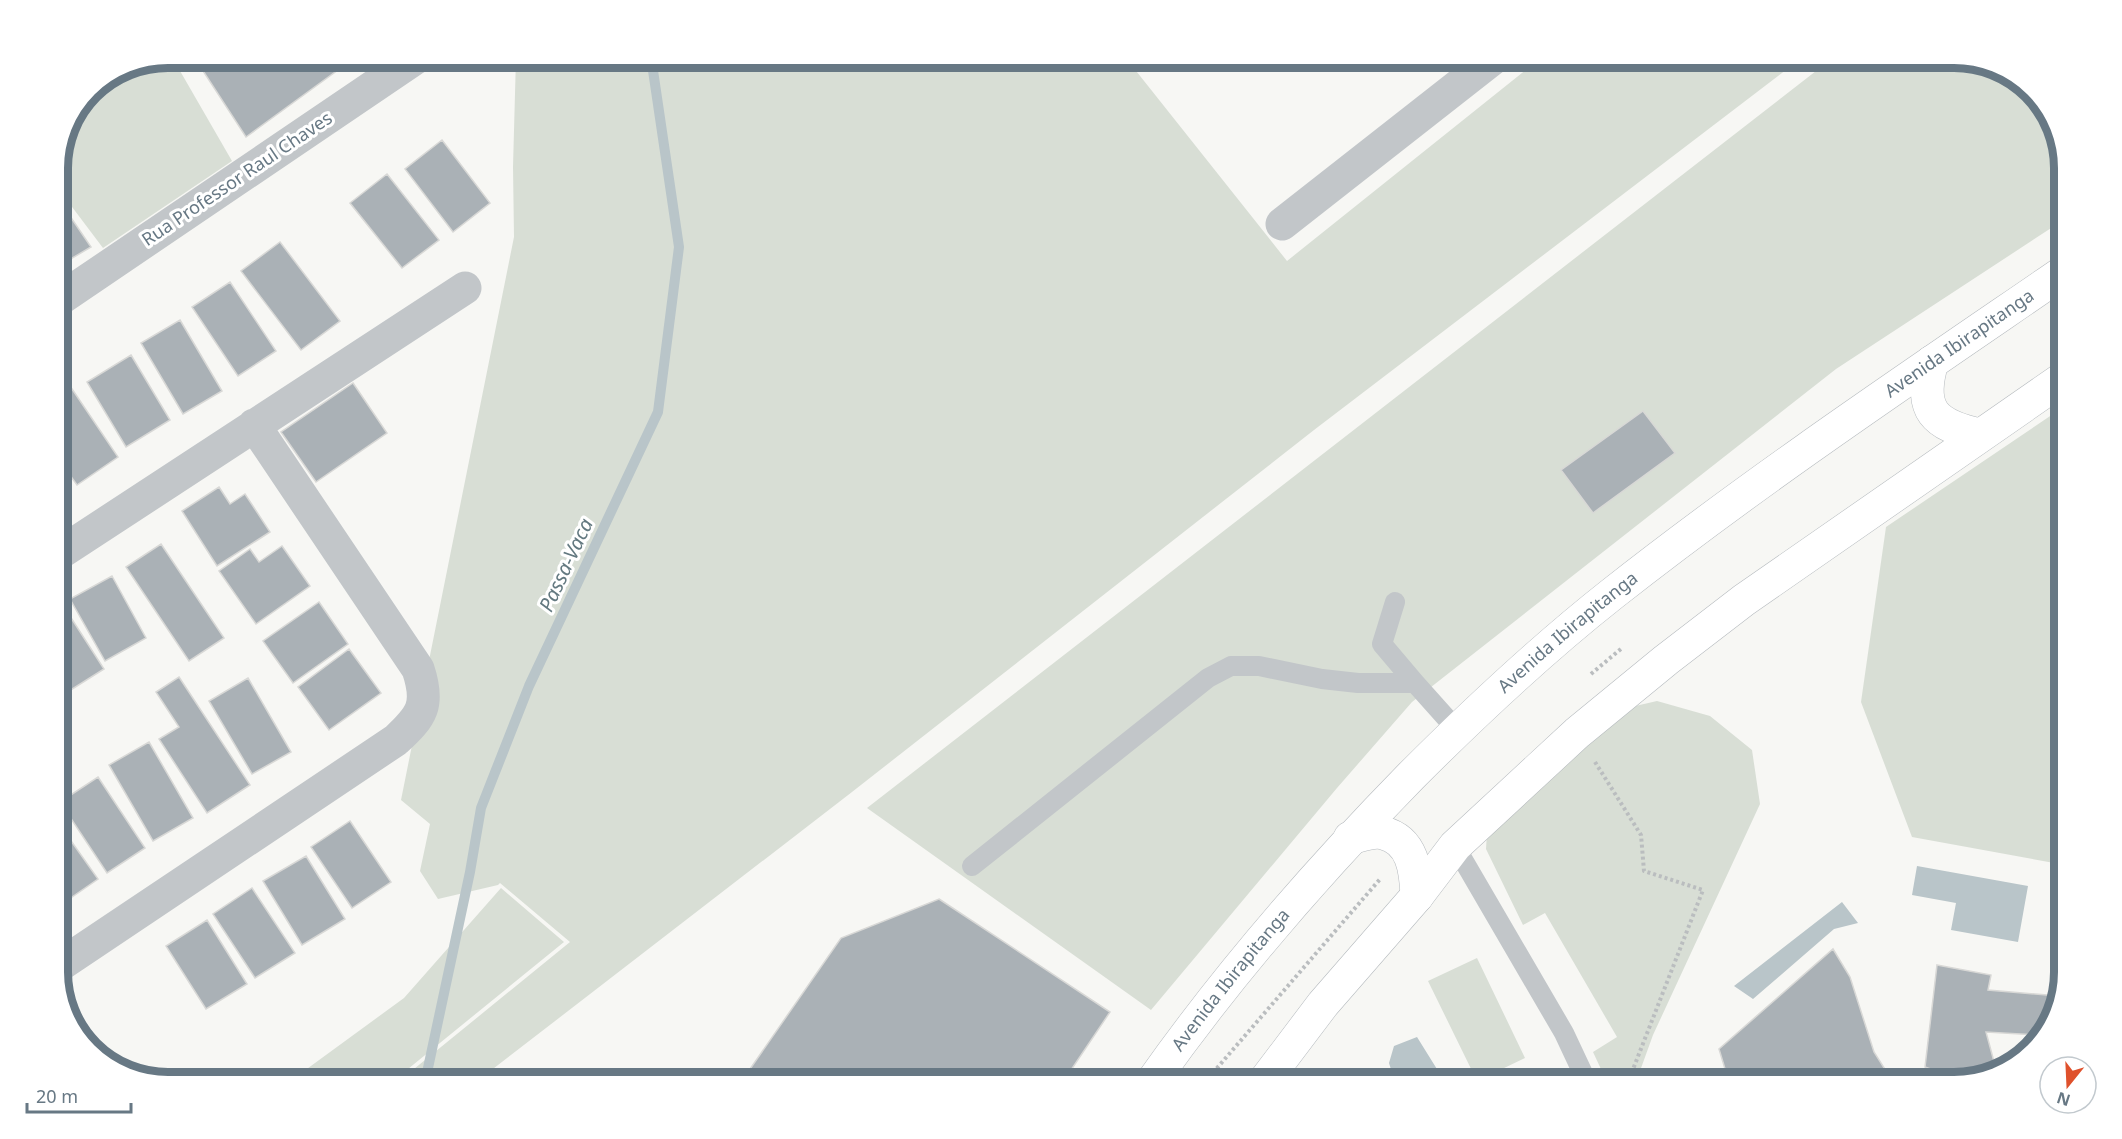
<svg xmlns="http://www.w3.org/2000/svg" width="2122" height="1139" font-family="'Noto Sans',sans-serif">
<rect width="100%" height="100%" fill="#f7f7f4"/>
<path fill="#d8ded5" d="M168,57H172L232,161L103,248L57,187V161L90,89L126,65Z
M516,57H1125L1287,261L1542,57H1803L1314,430L852,792L476,1082H398L570,942L500,883L498,885L438,899L420,871L430,824L401,800L514,237L513,167Z
M1834,57H1954L2003,69L2046,107L2065,161V219L1836,369L1412,702L1337,788L1151,1010L867,808Z
M2065,406V865L1912,837L1861,702L1886,527Z
M1657,701L1710,716L1752,750L1760,804L1653,1035L1636,1082H1607L1593,1052L1617,1037L1545,913L1523,925L1486,849L1487,833L1631,707Z
M501,888L564,942L392,1082H289L404,998Z
M1477,958L1525,1058L1477,1081L1428,981Z"/>
<path fill="#b9c5c9" d="M1917,866L2028,886L2018,942L1951,930L1956,903L1912,895Z
M1842,902L1858,923L1834,929L1753,999L1734,986Z
M1417,1037L1445,1082H1389L1394,1079L1389,1063L1394,1046Z"/>
<g fill="none" stroke-linecap="round" stroke-linejoin="round">
<path stroke="#b9c5c9" stroke-width="10" d="M425,1082L470,872L481,808L529,686L658,412L679,247L651,57"/>
</g>
<path fill="#aab1b6" stroke="#d8d8d6" stroke-width="1.5" d="M194,57H352L353,59L246,137Z
M442,140L490,203L453,232L405,169Z
M387,174L439,240L402,268L350,203Z
M57,197L91,247L57,267Z
M280,242L340,321L301,350L241,271Z
M230,282L276,351L238,376L192,307Z
M180,320L222,391L183,414L141,343Z
M131,355L170,420L126,447L87,382Z
M353,383L387,433L316,482L281,432Z
M70,386L118,457L77,485L57,457V395Z
M1643,411L1675,453L1593,513L1561,470Z
M219,487L230,504L245,494L270,532L217,566L182,511Z
M161,544L224,638L189,661L126,567Z
M282,546L310,586L256,624L219,571L250,549L259,562Z
M112,576L146,638L105,661L70,599Z
M57,596L104,669L58,698L57,697Z
M319,602L348,644L293,683L263,641Z
M349,649L381,693L329,730L298,687Z
M179,677L250,785L207,813L159,739L179,727L156,692Z
M248,678L291,752L252,774L209,701Z
M149,742L193,818L153,841L109,765Z
M98,777L145,848L107,873L60,802Z
M57,821L98,879L59,906L57,903Z
M350,821L391,882L352,908L311,847Z
M306,856L345,919L302,945L263,881Z
M252,888L295,953L255,978L213,914Z
M939,899L1110,1012L1063,1082H741L841,938Z
M207,920L247,984L206,1009L166,946Z
M1833,949L1850,977L1874,1052L1893,1082H1729L1719,1049Z
M1937,965L1991,975L1988,990L2059,996L2053,1020L2040,1035L1986,1032L1996,1069L1961,1080L1925,1067Z"/>
<g fill="none" stroke-linecap="round" stroke-linejoin="round">
<g stroke="#b5babe" stroke-width="34">
<g id="secondary">
<path d="M1932,362C1918,410 1934,425 1980,435"/>
<path d="M1350,838C1360,836 1373,830 1383,833C1413,840 1416,871 1417,896"/>
<path id="s1" d="M1152,1082C1229,973 1317,872 1411,776C1475,712 1541,650 1612,594C1758,479 1912,376 2065,271"/>
<path d="M1264,1082L1323,1004L1417,896L1455,846L1577,733L1666,660L1744,600L2065,377"/>
</g>
</g>
<path stroke="#babdbf" stroke-width="4" stroke-dasharray="3 3" stroke-linecap="butt" d="M2055,344L2065,337
M1591,674L1622,648
M1595,762L1641,835L1644,871L1703,890L1628,1082
M1205,1082L1381,878"/>
<path stroke="#c2c6c9" stroke-width="20" d="M1395,602L1382,644L1415,683
M1455,846L1564,1033L1587,1082
M972,866L1208,678L1231,666H1259L1322,679L1358,683H1415L1457,730"/>
<path stroke="#c2c6c9" stroke-width="33" d="M1282,224L1495,57
M57,301L417,57
M57,555L465,288
M57,967L396,740C422,716 430,705 418,669L254,425"/>
<use href="#secondary" stroke="#fff" stroke-width="33"/>
</g>
<g text-anchor="middle" stroke-width="6" stroke-linejoin="round" paint-order="stroke">
<g font-size="18" fill="#677884" stroke="#fff">
<text transform="translate(237 179) rotate(-34)" y="6">Rua Professor Raul Chaves</text>
<text dy="6" stroke="none"><textPath href="#s1" startOffset="1101">Avenida Ibirapitanga</textPath></text>
<text dy="6" stroke="none"><textPath href="#s1" startOffset="614">Avenida Ibirapitanga</textPath></text>
<text dy="6" stroke="none"><textPath href="#s1" startOffset="129">Avenida Ibirapitanga</textPath></text>
</g>
<g font-size="20" font-style="italic" fill="#637980" stroke="#fff">
<text transform="translate(566 565) rotate(-65)" y="7">Passa-Vaca</text>
</g>
</g>
<path d="M0 0H2122V1139H0ZM168 68H1954A100 100 0 0 1 2054 168V972A100 100 0 0 1 1954 1072H168A100 100 0 0 1 68 972V168A100 100 0 0 1 168 68Z" fill="#fff" fill-rule="evenodd"/>
<path fill="none" stroke="#677884" stroke-width="8" d="M168 68H1954A100 100 0 0 1 2054 168V972A100 100 0 0 1 1954 1072H168A100 100 0 0 1 68 972V168A100 100 0 0 1 168 68Z"/>
<g transform="translate(2068 1085) rotate(198)"><circle r="28" fill="#ffffff" stroke="#c2c9ce" stroke-width="1.5"/>
<path d="M0-4.5L10 22L0 15L-10 22Z" fill="#df512c"/>
<text y="-9" font-size="16" font-weight="bold" text-anchor="middle" fill="#677884">N</text>
</g>
<path d="M27 1103v9h104v-9" fill="none" stroke="#677884" stroke-width="3"/>
<text x="36" y="1103" font-size="18" fill="#677884" stroke="#ffffff" stroke-width="4.5" paint-order="stroke">20 m</text>
</svg>
